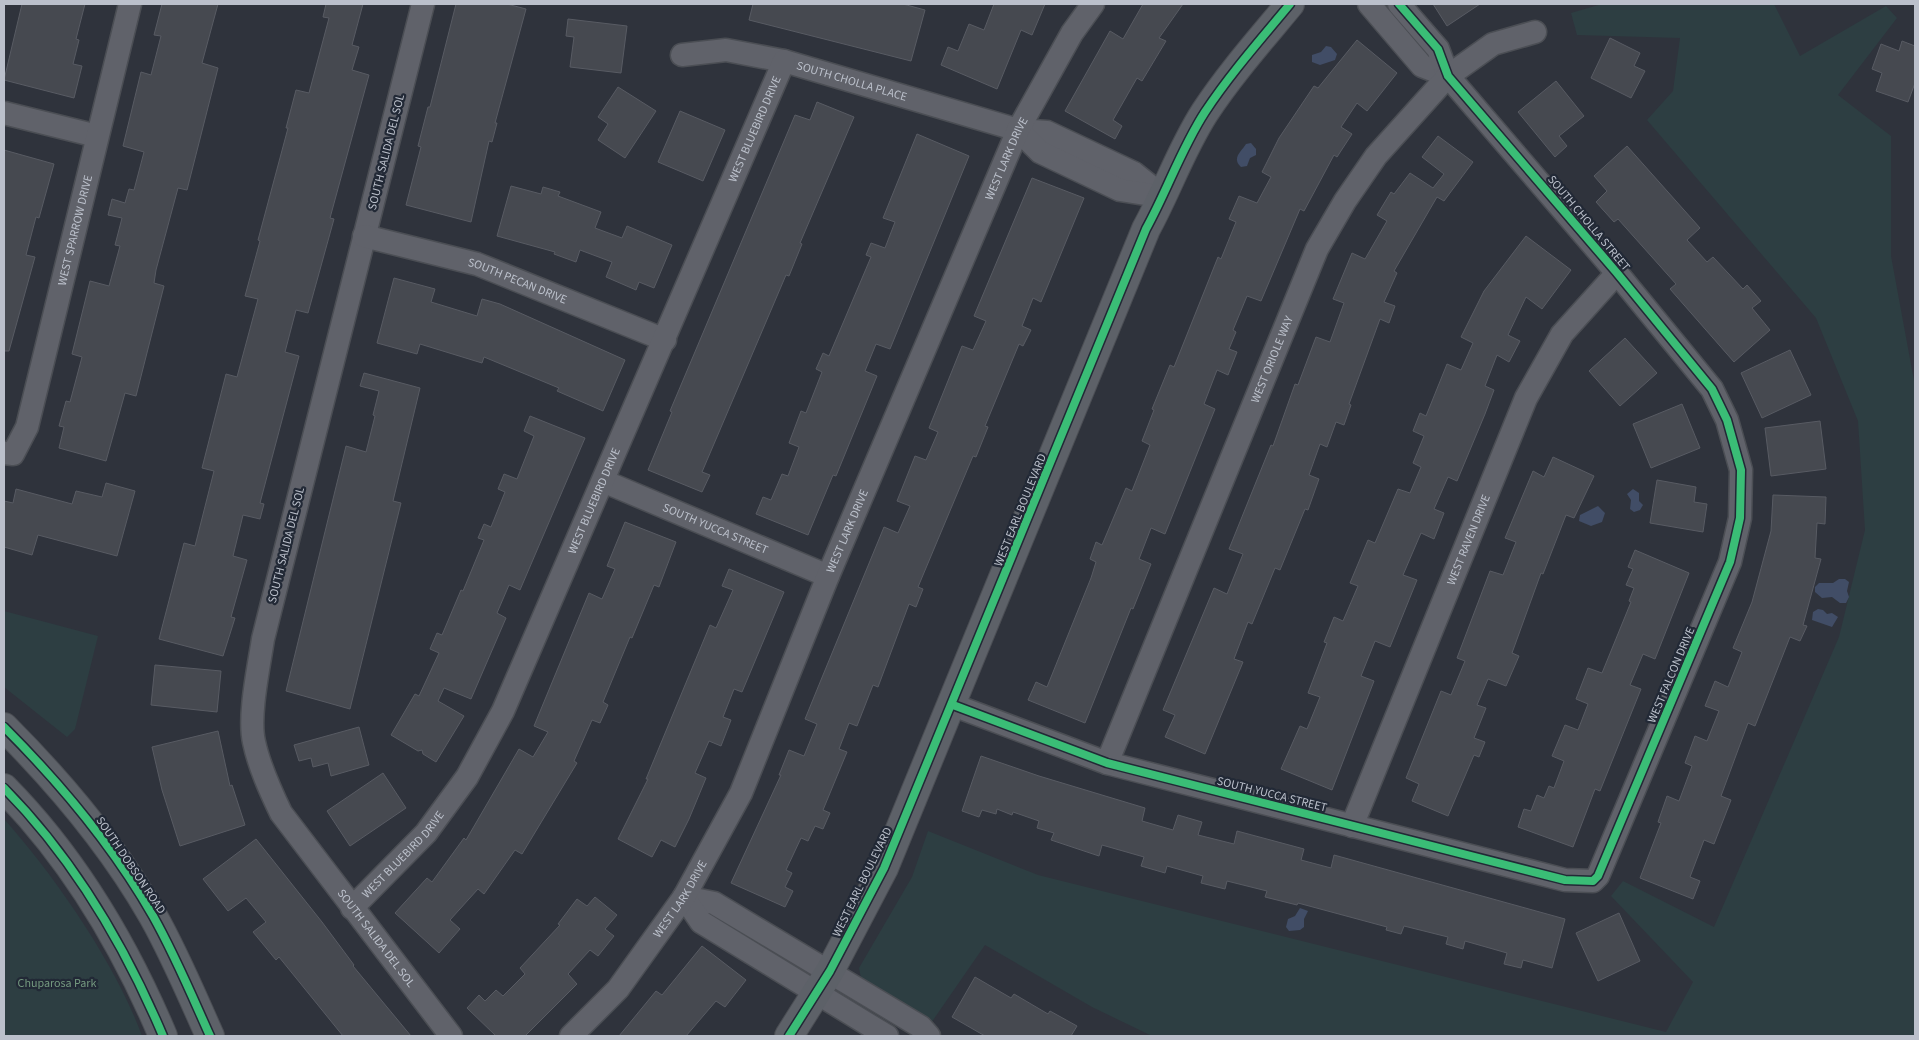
<svg xmlns="http://www.w3.org/2000/svg" width="1919" height="1040" font-family="'Source Sans 3',sans-serif">
<rect width="100%" height="100%" fill="#2f333c"/>
<path fill="#2d3e42" d="M1602,4H1774L1800,56L1886,6L1897,18L1838,95L1891,136V256L1915,386V1036H1152L1092,1007L985,945L929,1026L862,983L859,968L912,877L928,831L1038,875L1666,1032L1693,982L1611,896L1623,881L1714,927L1839,637L1865,530L1858,421L1816,318L1647,120L1673,91L1680,38L1577,35L1571,13Z
M4,611L98,636L75,729L67,737L4,687Z
M4,819C55,876 116,964 142,1036H4Z"/>
<path fill="#414d66" d="M1326,46L1331,47L1337,54L1335,60L1320,65L1312,62V55L1321,52Z
M1251,143L1256,149V155L1250,158L1247,166L1241,167C1231,158 1242,151 1246,144Z
M1633,489L1639,493V501L1643,505L1640,510L1634,512L1630,509L1631,500L1627,494Z
M1598,506L1605,513L1602,522L1591,526L1579,521L1580,515Z
M1839,579H1845L1849,582L1847,591L1849,597L1846,603H1840L1832,597L1822,598L1815,592V587L1819,583H1833Z
M1818,609L1823,610L1827,614L1832,613L1838,617L1832,627L1812,620L1813,612Z
M1300,908L1308,911L1304,919V927L1300,930L1289,931L1286,927L1288,919L1295,916Z"/>
<path fill="#464950" stroke="#585b63" d="M22,4H85L76,39L79,40L73,64L82,66L74,98L4,80Z
M162,4H218L202,63L218,68L187,190L178,188L156,270L154,283L164,286L136,396L125,393L106,461L59,448L64,427L59,426L66,401L70,402L82,357L72,354L90,281L109,286L120,246L115,245L122,218L108,215L112,199L125,203L129,189L134,190L144,152L123,146L141,72L151,75L161,36L154,35Z
M326,4H363L352,45L359,47L352,70L369,75L330,218L334,219L308,313L296,310L285,352L299,356L260,503L264,504L260,519L243,515L233,556L247,560L231,617L235,618L223,656L159,639L184,543L195,546L214,471L202,468L226,374L237,377L258,299L245,296L260,241L258,240L288,128H286L296,90L309,93L329,18L323,17Z
M456,4H507L526,9L495,123H497L492,142L489,141L471,222L406,205L421,147L418,146L428,107H430Z
M753,4H903L925,10L911,61L749,20Z
M994,4H1045L1032,35L1021,30L997,89L941,65L948,47L958,51L969,24L984,30Z
M1143,4H1183L1159,38L1166,41L1142,81L1137,78L1113,120L1122,126L1115,139L1065,111L1110,31L1123,39Z
M1433,4H1480L1447,26Z
M568,19L627,26L621,73L570,67L574,37L566,36Z
M1610,38L1640,53L1634,66L1645,71L1631,98L1591,78Z
M1357,40L1397,73L1367,111L1357,103L1341,127L1352,134L1337,157L1334,155L1304,211L1300,209L1261,301L1247,296L1233,330L1236,332L1229,349L1237,352L1228,375L1217,370L1204,404L1215,409L1165,534L1151,528L1139,559L1151,564L1133,609L1131,608L1085,723L1028,700L1036,682L1047,687L1091,578L1096,562L1090,559L1096,542L1102,545L1126,488L1132,491L1150,445L1142,441L1154,410L1152,409L1170,365L1174,367L1218,257L1221,259L1236,222L1229,219L1239,196L1257,203L1271,177L1262,172L1279,138L1314,86L1318,88Z
M1902,41L1915,46V83L1908,102L1876,91L1882,73L1872,69L1881,44L1899,51Z
M1556,81L1584,116L1559,136L1567,146L1555,157L1518,112Z
M618,87L656,111L625,158L598,140L608,124L598,117Z
M817,102L854,117L800,243L802,244L789,276L786,275L702,472L710,475L702,492L648,470L672,412L670,411L795,115L810,120Z
M680,111L725,130L703,181L658,162Z
M917,134L969,156L890,349L876,344L865,371L877,376L836,476L833,475L808,535L756,514L763,497L771,500L782,474L788,476L799,447L789,443L801,411L806,413L822,372L816,369L823,353L829,356L871,257L866,255L871,243L885,248L895,222L883,218Z
M1438,136L1473,162L1444,201L1437,197L1394,271L1397,273L1384,302L1395,306L1389,323L1380,319L1349,404L1351,405L1344,425L1336,422L1327,447L1320,444L1309,475L1319,479L1308,510L1305,509L1280,570L1275,568L1252,624L1248,622L1234,659L1243,662L1205,754L1165,737L1175,715L1163,710L1214,588L1227,594L1243,554L1229,549L1271,445L1273,446L1295,384L1298,385L1316,337L1330,342L1344,303L1333,299L1352,253L1365,259L1387,221L1377,215L1391,192L1394,194L1410,173L1433,188L1444,174L1422,157Z
M1627,146L1700,228L1687,240L1707,262L1713,257L1743,289L1747,285L1761,301L1752,308L1770,330L1734,362L1670,289L1676,284L1618,219L1614,222L1596,202L1607,191L1594,176Z
M4,150L54,164L39,218L36,217L26,255L35,257L9,351H4Z
M1032,178L1084,198L1041,302L1033,298L1022,326L1031,330L1023,346L1019,344L985,426L988,427L976,457L973,456L918,587L923,589L916,607L909,604L878,687L873,685L857,726L849,723L839,749L847,752L823,810L830,813L823,829L815,826L808,841L801,838L786,870L792,873L785,887L793,891L785,907L731,883L781,775H779L789,750L804,756L817,724L805,719L823,675L884,527L898,533L910,506L897,501L915,456L926,460L938,432L929,428L962,346L973,350L986,321L974,316Z
M511,186L541,194L543,187L560,192L558,196L601,212L595,228L622,238L627,226L672,245L654,288L639,282L636,290L606,277L612,262L580,250L576,262L554,254L555,252L497,236Z
M1526,236L1571,270L1542,309L1526,297L1508,335L1520,341L1509,362L1497,355L1485,386L1494,390L1485,414L1457,481L1448,477L1434,509L1444,513L1434,539L1421,533L1403,575L1417,580L1390,647L1375,641L1361,676L1374,681L1332,790L1281,769L1300,726L1307,729L1320,697L1308,693L1327,643L1324,642L1334,617L1343,621L1358,586L1350,583L1368,540L1375,543L1398,489L1410,493L1421,467L1413,463L1424,436L1413,431L1420,413L1426,416L1447,364L1461,370L1473,343L1461,337L1484,291Z
M394,278L435,289L431,302L477,316L482,299L500,304L625,360L603,411L557,391L559,388L484,357L482,363L420,344L417,354L377,343Z
M1625,338L1657,373L1620,406L1589,371Z
M1790,350L1811,395L1762,418L1741,373Z
M364,373L420,388L393,501L401,503L350,709L286,691L346,446L366,452L375,416L373,415L379,391L360,386Z
M1682,404L1700,448L1651,468L1633,424Z
M530,416L585,438L520,590L509,585L497,613L506,618L471,699L444,688L438,701L464,716L436,762L423,754L422,750L418,751L391,735L415,694L419,696L439,653L430,649L437,633L442,635L461,590L463,591L484,540L478,538L484,524L491,527L505,492L498,489L504,474L517,479L534,436L524,431Z
M1820,421L1826,469L1771,476L1765,428Z
M1553,457L1594,476L1574,518L1566,515L1543,574L1541,573L1512,653L1519,656L1506,686L1488,679L1477,705L1486,708L1474,738L1485,742L1479,757L1474,755L1448,816L1412,801L1419,784L1406,778L1441,691L1451,695L1465,661L1457,658L1490,571L1503,575L1516,542L1505,538L1533,471L1544,477Z
M1657,480L1696,487L1694,502L1707,504L1703,532L1650,523Z
M106,483L135,491L117,556L38,535L32,555L4,547V501L13,503L16,489L72,504L76,491L102,497Z
M1773,495L1826,497L1825,524L1817,523L1815,558L1821,559L1803,625L1807,626L1800,641L1790,637L1755,726L1748,723L1721,796L1731,800L1714,844L1704,840L1690,877L1700,881L1693,899L1640,878L1661,823L1658,822L1667,796L1679,801L1692,766L1685,763L1695,736L1707,741L1719,711L1705,706L1715,681L1728,687L1742,652L1733,648L1752,602L1771,531Z
M625,522L676,542L659,587L654,585L632,638L630,637L603,702L608,705L600,723L592,720L574,761L577,763L522,854L515,850L484,894L478,889L450,920L460,929L439,953L395,913L427,878L432,882L464,838L466,840L519,749L533,757L548,732L534,726L589,593L602,599L615,569L607,566Z
M1635,550L1689,573L1655,659L1643,654L1630,685L1641,689L1600,791L1595,789L1573,847L1518,827L1524,809L1531,811L1537,795L1544,798L1549,786L1554,788L1564,761L1552,756L1565,725L1578,730L1588,704L1576,699L1588,668L1602,673L1631,602L1629,601L1634,588L1626,585L1633,569L1628,567Z
M729,569L784,592L742,692L734,689L723,717L731,720L721,746L709,741L695,773L706,778L689,819L675,847L661,840L652,857L618,839L648,779H646L710,625L716,628L733,590L722,586Z
M155,665L221,671L217,712L151,705Z
M359,727L369,765L331,776L328,763L313,767L311,758L299,761L294,745Z
M218,731L230,786L232,785L245,825L180,846L162,790L152,747Z
M981,756L1039,776L1145,808L1142,821L1173,830L1178,815L1202,822L1198,835L1234,844L1237,831L1304,849L1301,860L1331,868L1334,855L1565,919L1552,968L1523,960L1521,968L1504,964L1507,953L1465,941L1463,949L1446,944L1448,937L1404,926L1401,934L1386,930L1387,927L1298,903L1297,905L1265,897L1267,891L1227,881L1225,889L1201,883L1203,876L1167,866L1165,873L1141,866L1144,857L1102,845L1099,856L1051,840L1054,833L1037,828L1039,821L1013,812L1012,815L997,809L996,814L982,810L979,817L962,811Z
M383,773L406,808L350,846L327,811Z
M256,839L322,922L354,965L353,966L411,1036H343L279,957L276,960L253,932L266,922L246,898L228,911L203,879Z
M595,897L617,915L605,929L614,936L598,956L590,950L568,974L577,984L525,1036H496L467,1008L479,995L485,1001L496,990L503,996L525,974L520,968L560,925L558,924L577,899L587,906Z
M1619,913L1640,961L1598,981L1576,933Z
M702,946L746,980L725,1007L716,1001L686,1036H619L656,991L662,995Z
M975,977L1011,998L1014,994L1048,1014L1050,1011L1077,1026L1071,1036H985L952,1017Z"/>
<g fill="none" stroke-linecap="round" stroke-linejoin="round">
<g stroke="#4b4e54" stroke-width="25">
<g id="street">
<path id="s1" d="M423,4L263,639C259,666 248,716 254,742C259,766 270,790 281,813L451,1036"/>
<path d="M1369,4L1422,66L1448,76"/>
<path id="s2" d="M682,55L726,50L784,61L1018,130L1047,132L1134,173L1164,197"/>
<path d="M4,113L97,136"/>
<path d="M1018,130L1040,152L1120,190L1164,197"/>
<path id="s3" d="M364,236L477,264L665,340"/>
<path id="s4" d="M4,453L13,454L27,427L130,4"/>
<path id="s5" d="M603,481L828,576"/>
<path d="M953,705L1107,763L1565,880L1593,881L1598,876L1730,562L1740,518L1741,470L1727,420L1712,389L1617,273L1448,76L1438,49L1399,4"/>
<path id="s6" d="M1107,763L1317,249L1345,201L1376,156L1448,76L1493,44L1535,32"/>
<path id="s7" d="M1352,826L1526,398L1562,334L1617,273"/>
<path d="M684,897L714,903L921,1027L929,1036"/>
<path d="M684,897L701,922L887,1036"/>
<path id="s8" d="M352,908L426,833L467,777L503,711L784,61"/>
<path id="s9" d="M571,1036L618,989L684,897L741,793L828,576L1018,130L1072,33L1093,4"/>
</g>
</g>
<g stroke="#4b4e54" stroke-width="30">
<path id="secondary" d="M4,727C61,784 113,846 153,916C175,955 192,996 210,1036
M4,788C73,858 125,946 163,1036
M789,1036L830,971L884,868L1146,229C1167,191 1181,149 1205,112C1230,74 1261,39 1290,4"/>
</g>
<use href="#street" stroke="#60626a" stroke-width="22"/>
<use href="#secondary" stroke="#5d6168" stroke-width="28"/>
<g stroke="#222936" stroke-width="11">
<path id="cycleway" d="M953,705L1107,763L1565,880L1593,881L1598,876L1730,562L1740,518L1741,470L1727,420L1712,389L1617,273L1448,76L1438,49L1399,4
M4,727C61,784 113,846 153,916C175,955 192,996 210,1036
M4,788C73,858 125,946 163,1036
M789,1036L830,971L884,868L1146,229C1167,191 1181,149 1205,112C1230,74 1261,39 1290,4"/>
</g>
<use href="#cycleway" stroke="#3abd76" stroke-width="8"/>
</g>
<g text-anchor="middle" stroke-width="4.5" stroke-linejoin="round" paint-order="stroke">
<g font-size="12" fill="#bbc0cb" stroke="#222936">
<text dy="4" stroke="none"><textPath href="#s2" startOffset="174">SOUTH CHOLLA PLACE</textPath></text>
<text dy="4" stroke="none"><textPath href="#s8" startOffset="884">WEST BLUEBIRD DRIVE</textPath></text>
<text transform="translate(386 152) rotate(-76)" y="4">SOUTH SALIDA DEL SOL</text>
<text dy="4" stroke="none"><textPath href="#s9" startOffset="986">WEST LARK DRIVE</textPath></text>
<text transform="translate(1589 223) rotate(50)" y="4">SOUTH CHOLLA STREET</text>
<text dy="4" stroke="none"><textPath href="#s4" startOffset="242">WEST SPARROW DRIVE</textPath></text>
<text dy="4" stroke="none"><textPath href="#s3" startOffset="160">SOUTH PECAN DRIVE</textPath></text>
<text dy="4" stroke="none"><textPath href="#s6" startOffset="436">WEST ORIOLE WAY</textPath></text>
<text dy="4" stroke="none"><textPath href="#s8" startOffset="479">WEST BLUEBIRD DRIVE</textPath></text>
<text transform="translate(1020 510) rotate(-68)" y="4">WEST EARL BOULEVARD</text>
<text dy="4" stroke="none"><textPath href="#s5" startOffset="122">SOUTH YUCCA STREET</textPath></text>
<text dy="4" stroke="none"><textPath href="#s9" startOffset="581">WEST LARK DRIVE</textPath></text>
<text dy="4" stroke="none"><textPath href="#s7" startOffset="309">WEST RAVEN DRIVE</textPath></text>
<text transform="translate(286 545) rotate(-76)" y="4">SOUTH SALIDA DEL SOL</text>
<text transform="translate(1671 675) rotate(-67)" y="4">WEST FALCON DRIVE</text>
<text transform="translate(1272 794) rotate(14)" y="4">SOUTH YUCCA STREET</text>
<text dy="4" stroke="none"><textPath href="#s8" startOffset="74">WEST BLUEBIRD DRIVE</textPath></text>
<text transform="translate(131 865) rotate(56)" y="4">SOUTH DOBSON ROAD</text>
<text transform="translate(862 882) rotate(-64)" y="4">WEST EARL BOULEVARD</text>
<text dy="4" stroke="none"><textPath href="#s9" startOffset="176">WEST LARK DRIVE</textPath></text>
<text dy="4" stroke="none"><textPath href="#s1" startOffset="992">SOUTH SALIDA DEL SOL</textPath></text>
</g>
<g font-size="12" fill="#74997f" stroke="#222936">
<text x="57" y="987">Chuparosa Park</text>
</g>
</g>
<rect width="1919" height="1040" fill="none" stroke="#bbc0cb" stroke-width="10"/>
</svg>
